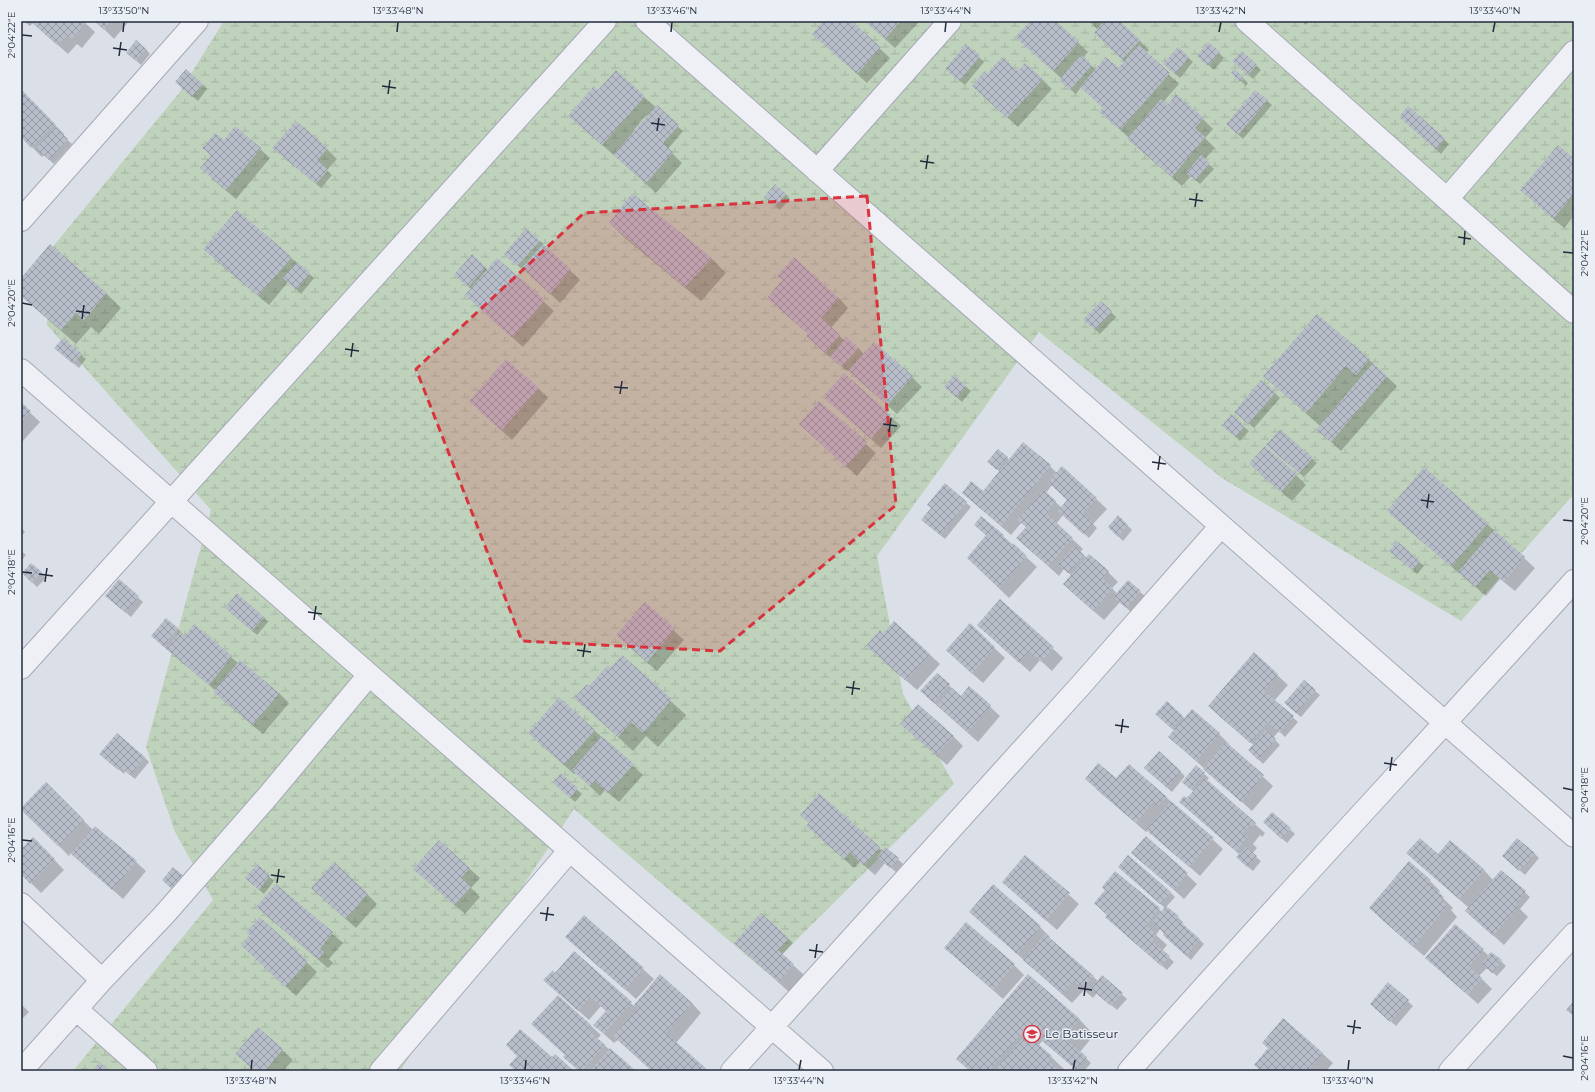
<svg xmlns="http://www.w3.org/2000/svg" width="1595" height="1092" font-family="Montserrat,sans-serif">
<defs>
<pattern id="wetland-marsh" width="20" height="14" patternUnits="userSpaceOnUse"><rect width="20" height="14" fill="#bfd2bb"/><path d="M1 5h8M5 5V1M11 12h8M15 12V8" fill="none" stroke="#a4b4a2"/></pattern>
<pattern id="building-cross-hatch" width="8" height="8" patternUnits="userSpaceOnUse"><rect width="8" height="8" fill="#b8bdca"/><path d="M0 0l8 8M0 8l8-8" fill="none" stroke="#959aa5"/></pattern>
</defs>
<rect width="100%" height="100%" fill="#dbdfe7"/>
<path fill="url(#wetland-marsh)" d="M224,21H1574V494L1461,621L1222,478L1039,332L877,556L903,694L954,784L765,971L574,809L400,1071H73L213,900L175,832L146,747L211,510L47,325L51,249L179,93Z"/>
<path fill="#0003" fill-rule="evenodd" d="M23,21H83L95,32L82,48L77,44L68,54L33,23L30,26Z
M96,21H129L114,39Z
M824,21H850L890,58L867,83L813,34Z
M865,21H916L918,23L895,48Z
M1031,21H1055L1088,52L1083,58L1096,70H1118L1125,62L1105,43L1098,30L1089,21H1118L1139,40L1149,50L1146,53L1179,84L1163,102L1168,106L1203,119L1213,129L1205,138L1215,148L1204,160L1214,169L1200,184L1191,176L1182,186L1138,148L1129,138L1111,121L1104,108L1081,87L1076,94L1065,85L1062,79L1027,47Z
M1301,21H1309L1306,25Z
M966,45L984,62L965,85L951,74Z
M146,49L150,54L141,65L132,57Z
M1242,52L1261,70L1253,79L1238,66Z
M1219,53L1224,58L1214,70L1203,60Z
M1188,57L1193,62L1180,78L1169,69Z
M1235,70L1248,83L1246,86L1233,73Z
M1018,73L1042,79L1052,89L1018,127L983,96Z
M202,84L207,89L198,101L181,87Z
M21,90L64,134L63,136L72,144L54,164L44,155L42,157L21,136Z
M598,92L644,97L683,131L668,149L682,163L656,193L570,116ZM646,115L648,117L635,131L634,130Z
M1267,101L1272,105L1243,139L1232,129Z
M1408,108L1449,144L1441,154L1400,117Z
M224,141L260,149L270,158L236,199L211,178V156L204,148Z
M274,148L327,149L337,159L327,170L332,175L321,188Z
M1574,160V216L1564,228L1521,190Z
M786,194L790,199L780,210L770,201Z
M610,223L711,258L726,273L701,301L625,238Z
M540,241L580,280L560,303L524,269L523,270L510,259Z
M472,256L488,270L497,259L554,311L523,347L476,305L471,289L460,279Z
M291,258L314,278L301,294L288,282L269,305L214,259Z
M21,279L106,293L121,308L99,334L91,327L76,344L21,296Z
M839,298L848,308L831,328L845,341L858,348L864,354L912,377L922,387L897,414L848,370L847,371L830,357L812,341L808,334L778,307Z
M1101,302L1116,317L1100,334L1089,324Z
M60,352L81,355L86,359L79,368Z
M1369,360L1397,386L1341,451L1318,430L1320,426L1264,376Z
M844,375L901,426L881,448L835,407Z
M954,376L971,391L962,402L950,391Z
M538,388L548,398L512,440L480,411Z
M1275,393L1280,398L1254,428L1240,416Z
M819,402L876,453L857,476L810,434Z
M21,404L40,422L21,443Z
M1244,427L1249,431L1240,441L1228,430Z
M998,450L1010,460L1050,466L1057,473L1062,467L1107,509L1093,524L1097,528L1089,538L1063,515L1056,524L1083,549L1080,552L1087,558L1108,572L1118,582L1112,588L1117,594L1140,592L1145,596L1131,612L1120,602L1104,620L1074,594L1072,576L1064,569L1059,576L1028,548L1027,527L1022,522L1011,535L963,493L983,492L1000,472L993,466ZM1052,485L1068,500L1062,508L1046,493Z
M1272,450L1312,459L1317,463L1304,477Z
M1424,469L1487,524L1535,568L1515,591L1500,579L1486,596L1403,525L1388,511Z
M1260,474L1296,475L1306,485L1292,501Z
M945,485L971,507L945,539L927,524L932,508Z
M975,525L1003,536L1037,567L1009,598L978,568L987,536Z
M1127,525L1132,530L1123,541L1114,532Z
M21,527L25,532L21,536Z
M21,551L26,555L21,561Z
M1395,555L1419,562L1424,566L1417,574Z
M23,573H41L46,578L37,587Z
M119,580L143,602L131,617L111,600Z
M1000,600L1063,658L1052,671L1040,660L1030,672L989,635Z
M645,604L684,640L657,671L627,645Z
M231,613L263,617L268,622L257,635Z
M166,620L178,629L185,637L194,626L238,663L279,693L289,703L263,734L225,702L215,692L216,691L157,641Z
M894,622L940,664L917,690L878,656L883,635Z
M970,625L1005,658L983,683L957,660Z
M1254,654L1288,685L1274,701L1298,722L1285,737L1279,731L1273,738L1280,745L1263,764L1254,755V745L1219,716Z
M622,657L686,715L658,747L646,736L633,751L576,698L611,669Z
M937,674L961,697L969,687L1000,716L978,742L926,696Z
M1315,691L1320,695L1301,717L1290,708Z
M1167,702L1185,719L1219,734L1229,744L1228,745L1273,786L1252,811L1169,737L1175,731L1161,719Z
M594,730L643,775L619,802L605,790L600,796L576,773L574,774L539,743Z
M912,734L953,736L963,746L947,765Z
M1159,752L1185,776L1172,792L1150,773Z
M144,757L149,762L135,779L125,771L124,774L106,758Z
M1204,774L1209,778L1206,781L1265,833L1262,837L1260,835L1253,844L1257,848L1252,854L1261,861L1253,871L1242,862L1240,855L1190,811L1188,800L1194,792L1183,782Z
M561,775L582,794L575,802L559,787Z
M1116,780L1166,797L1223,849L1200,876L1148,830L1146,832L1096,789Z
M46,783L93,830L136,862L146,871L123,899L71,853L69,856L22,809Z
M1272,813L1295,834L1287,843L1264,822Z
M801,815L879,848L883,851L886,848L903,864L896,872L885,863L875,875L860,862L854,868L818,836L810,824Z
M1146,837L1197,884L1184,899L1133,853Z
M439,841L480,878L471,888L480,897L465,914L425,879Z
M43,848L64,870L41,893L21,873V850Z
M1534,853L1539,858L1525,875L1508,860Z
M1026,856L1079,904L1057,930L1003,882Z
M1438,856L1484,870L1493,880L1501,871L1530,897L1520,909L1528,917L1504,945L1466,911L1469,908L1412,858Z
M257,865L274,881L264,894L251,883Z
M1124,872L1170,892L1175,897L1166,907L1183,922L1182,924L1204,944L1191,960L1169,940L1165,934L1160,929L1156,935L1167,945L1162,951L1174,962L1167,970L1106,917L1133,886L1162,912L1165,908Z
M1430,881L1440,891L1438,893L1453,908L1451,910L1457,917L1424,956L1380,918Z
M276,885L343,943L329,959L333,963L328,968L267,916Z
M993,885L1040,927L1050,937L1049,938L1098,981L1102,977L1127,999L1117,1010L1097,993L1093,998L1084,990L1072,1003L980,921Z
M367,894L377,904L356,928L322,898Z
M584,916L654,979L636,999L577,946Z
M260,918L317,972L296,996L252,955L251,935Z
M1455,925L1489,956L1501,961L1506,966L1497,976L1487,968L1479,976L1492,989L1478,1004L1426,958Z
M788,938L793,943L782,955L804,975L789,992L735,943Z
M945,948L1014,965L1024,975L1003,999Z
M574,952L634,1006L660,976L692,1003L701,1013L676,1043L707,1071H652L618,1040L614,1043L605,1035L595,1025L607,1011L601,1006L589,1020L555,990V974Z
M1029,976L1080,1020L1094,1035L1080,1052L1091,1063L1084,1071H1079L1042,1041L1039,1045L1066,1071H970L957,1058Z
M1388,984L1413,1006L1396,1026L1376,1008Z
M558,996L601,1035L597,1039L635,1071H580L566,1055Z
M21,1004L29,1012L21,1020Z
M1284,1019L1333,1063L1326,1071H1261L1269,1049L1263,1043Z
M258,1028L293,1060L283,1071H255L236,1054Z"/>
<path fill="url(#building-cross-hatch)" d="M30,21H85L86,22L72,39L67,35L57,45Z
M94,21H111L104,30Z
M823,21H851L881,47L857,74L812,34Z
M865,21H901L885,39Z
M1030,21H1056L1079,42L1053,71L1015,37Z
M1104,21H1120L1140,40L1122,60L1094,33Z
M136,40L146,49L136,61L126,53Z
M1208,42L1220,52L1208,66L1197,56Z
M966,44L980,56L959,81L945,69Z
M1139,45L1170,73L1120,130L1099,112L1103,108L1080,87L1106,57L1118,68Z
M1178,47L1189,57L1175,74L1163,64Z
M1242,51L1257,65L1248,75L1232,61Z
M1081,55L1092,65L1070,90L1059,80Z
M1002,57L1018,71L1025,63L1043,79L1007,118L972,86L984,72L987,74Z
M186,69L203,84L192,97L175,82Z
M1235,69L1244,78L1240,82L1231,73Z
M616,70L645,96L602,145L568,116L594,86L598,90Z
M21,89L55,124L31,148L21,137Z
M1255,90L1268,100L1238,135L1226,124Z
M1176,94L1204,118L1195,128L1205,137L1172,177L1127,139L1161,99L1168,105Z
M657,105L679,125L663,143L673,152L646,183L613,155Z
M1408,106L1445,138L1436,150L1399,117Z
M296,121L328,148L317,160L328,170L316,184L272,148Z
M235,126L261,148L226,190L200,168L211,155L202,148L215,133L224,140Z
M55,127L68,139L49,160L36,149Z
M1558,145L1574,158V194L1553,219L1520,190Z
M1201,155L1210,163L1195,180L1186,173Z
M775,184L786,194L775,206L764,197Z
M632,193L712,258L685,287L609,223Z
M237,210L292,257L258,296L203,249Z
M526,228L540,241L517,266L504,254Z
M50,244L107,293L84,320L76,313L61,330L21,296V278Z
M543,244L571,269L550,294L522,268Z
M472,254L486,267L468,287L454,275Z
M794,257L839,298L821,318L840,335L825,353L806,336L808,334L767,298L782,280L777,276Z
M497,258L545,300L512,338L465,295Z
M297,262L310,273L296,290L283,278Z
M1101,301L1112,311L1095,330L1083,320Z
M1317,314L1370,359L1356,375L1346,366L1306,413L1263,376Z
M847,337L858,348L842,367L830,357Z
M63,338L82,354L73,364L54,348Z
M874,342L913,376L887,405L848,371Z
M506,359L539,388L501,431L469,401Z
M1373,363L1387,376L1331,442L1316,430Z
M844,373L891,415L871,439L823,397Z
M954,375L966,386L956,398L944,387Z
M1261,380L1276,392L1248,424L1234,412Z
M819,401L867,442L846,467L799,424Z
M21,402L31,411L21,422Z
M1231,414L1245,426L1235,437L1222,426Z
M1280,429L1313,458L1299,473L1266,445Z
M1023,442L1051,465L1001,526L962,493L971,481L983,491Z
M1265,446L1297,474L1281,492L1249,464Z
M998,449L1008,457L997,470L987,462Z
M1062,466L1097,498L1083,513L1093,523L1083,534L1058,511L1067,500L1048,482Z
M1424,467L1488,523L1451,567L1387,511Z
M945,483L967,502L940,535L921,520L931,508L927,505Z
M1044,490L1056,501L1046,513L1073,538L1048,566L1016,538L1026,527L1017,520Z
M1118,515L1128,525L1118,537L1108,527Z
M981,516L1004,535L1002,537L1011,545L1013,543L1027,556L999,588L967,558L986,535L974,525Z
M1494,530L1525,557L1504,582L1490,570L1475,587L1458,572Z
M1397,541L1420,561L1412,570L1389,551Z
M1075,546L1084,555L1068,573L1058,564Z
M1089,554L1109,571L1102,578L1113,588L1093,611L1063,584Z
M31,563L42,572L32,583L22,573Z
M119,579L139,596L126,613L105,596Z
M1128,580L1141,591L1126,608L1113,597Z
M237,593L264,617L252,631L225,608Z
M1000,599L1054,647L1041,662L1029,651L1019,663L977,625Z
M645,602L675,629L647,662L616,635Z
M166,618L178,628L163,646L151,636Z
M894,621L930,654L906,681L866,646L880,630L883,634Z
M970,623L995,647L972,674L946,650Z
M194,624L232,656L209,685L166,649L180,632L185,636Z
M1254,652L1278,674L1264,691L1294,716L1280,733L1268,722L1250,743L1208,706Z
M622,655L672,699L643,733L631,722L618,737L574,698L587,684L589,686L608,665L610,668Z
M240,660L279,693L253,725L213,692Z
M937,673L950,684L934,703L920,691Z
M1304,680L1316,690L1296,713L1284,703Z
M969,686L991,705L968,732L937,705L952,688L961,696Z
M559,697L595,730L564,765L528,733Z
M1167,701L1183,716L1172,729L1155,714Z
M918,704L954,736L936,755L900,724Z
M1192,709L1220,733L1196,761L1168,737Z
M1265,730L1276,739L1258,760L1248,750Z
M117,733L145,757L130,775L120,767L118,770L99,754Z
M602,736L634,764L608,793L595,781L590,786L572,770Z
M1226,742L1264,775L1241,802L1203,769Z
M1159,751L1181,771L1167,788L1144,768Z
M1098,763L1116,778L1129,764L1167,797L1158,806L1153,802L1136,823L1085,779Z
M1196,765L1205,773L1191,790L1182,782Z
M561,773L578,788L570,798L553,783Z
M1205,778L1256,823L1252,828L1250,826L1243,833L1248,837L1236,851L1179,802L1184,796L1187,798Z
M46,782L84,820L58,846L21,810V808Z
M819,793L880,847L864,866L850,852L844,859L806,826L809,823L800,815Z
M1171,801L1214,838L1189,867L1146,830Z
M1272,812L1291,828L1281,839L1263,822Z
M95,826L137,861L112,890L71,854Z
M1146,836L1188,873L1174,890L1131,853Z
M33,837L55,859L30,884L21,874V849Z
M1420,838L1438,854L1450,840L1485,870L1459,899L1406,853Z
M1517,838L1535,853L1519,871L1502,856Z
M439,840L470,868L461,878L471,887L454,905L413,869Z
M885,847L899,858L890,868L877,857Z
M1246,847L1257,856L1247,867L1236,857Z
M1025,855L1070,893L1046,921L1002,882Z
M1128,855L1171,892L1160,904L1118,867Z
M1409,861L1431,880L1428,883L1444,897L1441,900L1448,906L1413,947L1369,908Z
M334,862L368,893L346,919L311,888Z
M257,864L270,875L259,890L245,878Z
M173,867L185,877L174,891L162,880Z
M1501,870L1526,891L1516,904L1519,906L1493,936L1465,911Z
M1115,871L1160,908L1146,925L1157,935L1152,941L1170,956L1161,966L1105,917L1107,915L1094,903L1105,890L1102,887Z
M276,884L333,932L320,949L324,952L318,959L256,907Z
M993,884L1041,926L1017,954L969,912Z
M1166,906L1179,916L1177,919L1200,939L1186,956L1163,935L1164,933L1152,922Z
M761,913L789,938L778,950L794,964L778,982L734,943Z
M584,915L644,968L625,990L565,937Z
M260,917L308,961L285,987L241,945L250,935L246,932Z
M966,922L1015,964L993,990L944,948Z
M1455,924L1484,949L1469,967L1482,978L1468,995L1425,958Z
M1045,934L1094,976L1083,988L1073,981L1062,994L1023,960Z
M574,951L632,1002L604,1034L593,1025L606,1011L590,997L578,1011L543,980L553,970L555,973Z
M1491,952L1502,960L1492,973L1481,963Z
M660,974L692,1003L666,1033L709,1071H652L613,1036L638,1008L634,1005Z
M1028,974L1080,1019L1064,1038L1087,1057L1076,1070L1027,1027L989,1071H970L956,1059Z
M1102,975L1123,993L1111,1006L1091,989Z
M1388,982L1409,1000L1390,1022L1370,1004Z
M558,995L591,1025L587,1029L605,1045L582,1071H579L563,1057L565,1055L531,1024Z
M1574,1001V1016L1566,1010Z
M1283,1018L1323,1053L1308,1071H1261L1254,1065L1268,1048L1262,1043Z
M258,1027L283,1049L265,1071H255L235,1054Z
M520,1029L552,1057L555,1054L572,1069L570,1071H516L509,1065L517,1056L506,1045Z
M1026,1034L1052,1056L1048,1061L1060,1071H994Z
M610,1048L636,1071H590Z
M100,1062L110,1071H92Z"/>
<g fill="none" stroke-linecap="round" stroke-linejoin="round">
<g stroke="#a4a9b4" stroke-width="24">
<path id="minor" d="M647,21L1574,836
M1247,21L1574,312
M817,171L950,21
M1447,199L1574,52
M21,220L197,21
M21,370L822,1071
M21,668L605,21
M21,904L102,980
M76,1009L146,1071
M21,1071L102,980L164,915L268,796L369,675
M381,1071L570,850
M732,1071L1081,685L1221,526
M1129,1071C1275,906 1426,745 1574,581
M1450,1071L1574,934"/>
</g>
<use href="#minor" stroke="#eef0f5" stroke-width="22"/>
</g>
<path fill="#d9333e" fill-opacity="0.2" stroke="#d9333e" stroke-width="3" stroke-dasharray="8 5" stroke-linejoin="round" d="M867,196L896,505L720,651L522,641L416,369L584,213Z"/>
<path fill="none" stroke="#242b3e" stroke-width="1.5" d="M123,32L124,22M397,32L398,22M671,32L672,22M945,32L946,22M1219,32L1221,22M1493,32L1495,22M22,35L32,36M113,48L127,50M119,56L121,42M382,86L396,88M388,94L390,80M651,123L665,125M657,131L659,118M920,161L934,163M926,169L928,155M1189,199L1203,201M1195,207L1197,193M1458,237L1471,239M1464,245L1465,231M1563,252L1573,253M22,303L32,305M76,311L90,313M82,319L84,305M345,349L359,351M351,357L353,343M614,387L628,388M620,394L622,381M883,424L897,426M889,432L891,418M1152,462L1166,464M1158,470L1160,456M1421,500L1434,502M1427,508L1429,494M1563,520L1573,521M22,572L32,573M39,574L53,576M45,582L47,568M308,612L322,614M314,620L316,606M577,650L591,652M583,657L585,644M846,687L860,689M852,695L854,681M1115,725L1129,727M1121,733L1123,719M1384,763L1397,765M1390,771L1392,757M1563,788L1573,790M22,840L32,841M271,875L285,877M277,883L279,869M540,913L554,915M546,921L548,907M809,950L823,952M815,958L817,944M1078,988L1092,990M1084,996L1086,982M1347,1026L1361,1028M1353,1034L1355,1020M1563,1056L1573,1058M251,1070L252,1060M525,1070L526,1060M799,1070L801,1060M1073,1070L1075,1060M1348,1070L1349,1060"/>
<defs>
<g id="school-ring" transform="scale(0.9)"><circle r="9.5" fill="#eaeef5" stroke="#d9333e" stroke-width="1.5"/><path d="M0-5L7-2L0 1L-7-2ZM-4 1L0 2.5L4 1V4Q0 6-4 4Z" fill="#d9333e"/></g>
</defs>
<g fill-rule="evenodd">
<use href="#school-ring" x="1032" y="1034"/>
</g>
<g text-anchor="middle" stroke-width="3" stroke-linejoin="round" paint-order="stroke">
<g font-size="12" fill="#242b3e" stroke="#eaeef5" text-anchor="start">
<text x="1045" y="1038">Le Batisseur</text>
</g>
</g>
<rect width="1595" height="1092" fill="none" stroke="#eaeef5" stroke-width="44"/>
<rect x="22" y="22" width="1551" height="1048" fill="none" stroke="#242b3e" stroke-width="1.5"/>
<g font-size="10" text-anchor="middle" fill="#242b3e">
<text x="124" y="14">13°33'50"N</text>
<text x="398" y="14">13°33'48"N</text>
<text x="672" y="14">13°33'46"N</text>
<text x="946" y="14">13°33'44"N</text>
<text x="1221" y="14">13°33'42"N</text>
<text x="1495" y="14">13°33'40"N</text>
<text transform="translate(11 35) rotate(-90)" y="4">2°04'22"E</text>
<text transform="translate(1584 253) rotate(-90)" y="4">2°04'22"E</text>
<text transform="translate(11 303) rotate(-90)" y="4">2°04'20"E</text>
<text transform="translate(1584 521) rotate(-90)" y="4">2°04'20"E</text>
<text transform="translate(11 572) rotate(-90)" y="4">2°04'18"E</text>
<text transform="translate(1584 790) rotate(-90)" y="4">2°04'18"E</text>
<text transform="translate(11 840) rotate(-90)" y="4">2°04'16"E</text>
<text transform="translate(1584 1058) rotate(-90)" y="4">2°04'16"E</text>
<text x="251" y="1084">13°33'48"N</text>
<text x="525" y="1084">13°33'46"N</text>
<text x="799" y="1084">13°33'44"N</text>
<text x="1073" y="1084">13°33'42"N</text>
<text x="1348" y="1084">13°33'40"N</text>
</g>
</svg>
